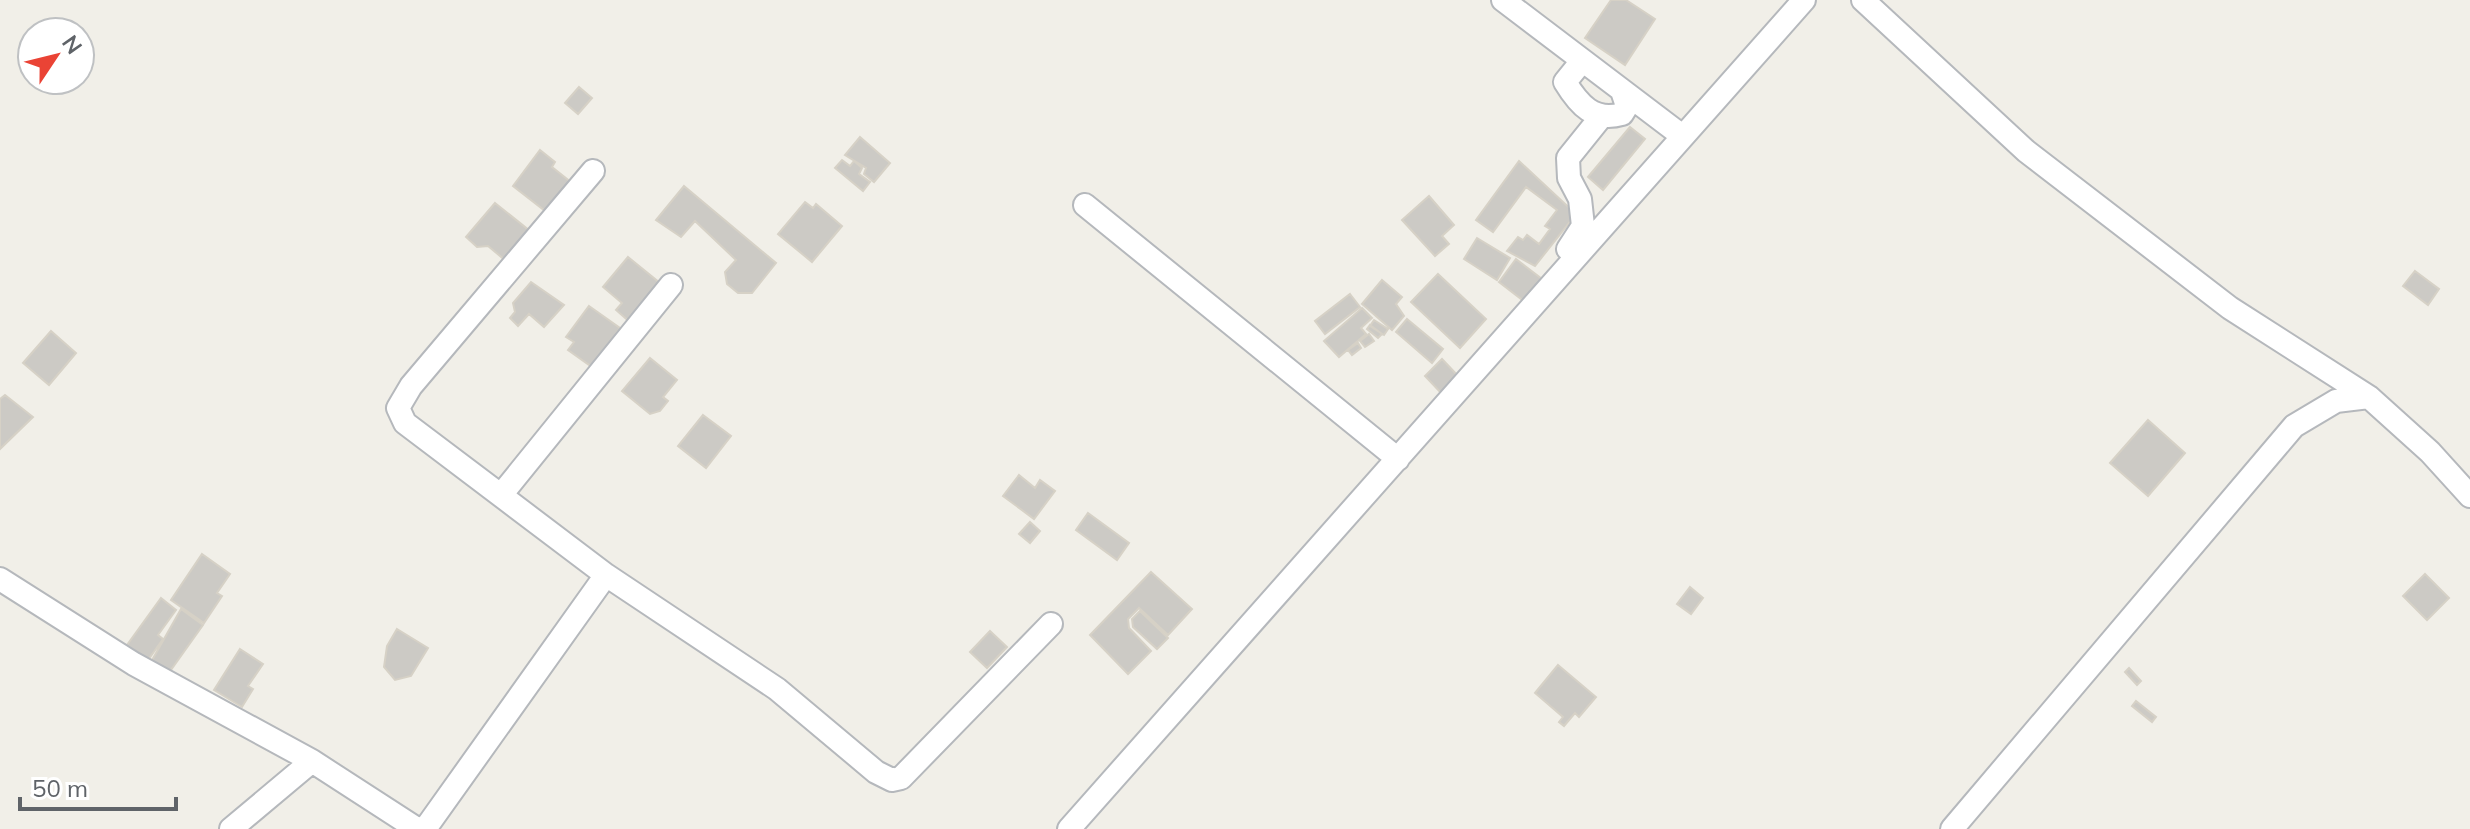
<svg xmlns="http://www.w3.org/2000/svg" width="2470" height="829" font-family="Mulish,sans-serif">
<rect width="100%" height="100%" fill="#f1efe8"/>
<path fill="#cccac5" stroke="#d6d1c6" stroke-width="2" d="M1611,0H1626L1655,19L1625,65L1585,38Z
M579,87L592,98L578,114L565,103Z
M1630,127L1645,139L1603,190L1588,177Z
M860,137L890,163L874,182L864,174L866,168L845,155Z
M540,150L555,162L552,167L572,183L549,214L513,186Z
M842,160L850,166L854,161L862,168L859,174L870,182L863,191L835,168Z
M1519,161L1576,214L1535,266L1507,251L1518,237L1523,240L1527,235L1539,244L1550,229L1545,226L1557,210L1526,187L1493,232L1476,220Z
M684,186L776,263L752,293H738L727,284L725,272L736,260L695,221L681,237L656,220Z
M1429,196L1454,225L1442,236L1449,244L1435,256L1402,220Z
M805,202L813,208L816,204L842,226L812,262L778,234Z
M495,203L530,231L506,261L488,246L477,247L466,237Z
M1477,238L1510,258L1497,280L1464,259Z
M628,257L660,283L632,324L616,310L622,303L603,287Z
M1516,259L1542,279L1525,302L1499,282Z
M2415,271L2439,289L2428,305L2403,286Z
M1438,274L1486,319L1460,348L1411,302Z
M1382,280L1402,297L1396,304L1404,316L1392,330L1362,304Z
M531,282L564,305L544,327L529,314L518,326L510,318L515,312L513,303Z
M1350,294L1360,307L1325,334L1315,321Z
M589,306L620,328L592,367L568,350L574,342L566,337Z
M1362,308L1372,318L1361,328L1366,334L1339,357L1324,341Z
M1407,319L1443,349L1432,363L1396,332Z
M1374,320L1388,329L1384,335L1370,326Z
M1370,325L1382,334L1378,338L1367,329Z
M51,331L76,353L49,385L23,363Z
M1369,334L1374,341L1365,347L1360,341Z
M1358,343L1361,348L1352,355L1348,350Z
M650,358L677,380L663,397L668,401L660,411L650,414L622,391Z
M1442,359L1461,379L1444,396L1425,376Z
M5,395L33,417L0,449V399Z
M703,415L731,436L706,468L678,446Z
M2148,420L2185,453L2148,496L2110,463Z
M1019,475L1035,488L1040,480L1055,491L1034,519L1003,496Z
M1088,513L1129,543L1117,560L1076,530Z
M1030,522L1040,531L1030,543L1019,534Z
M202,554L230,574L217,593L222,596L204,623L171,600Z
M1151,572L1192,609L1168,635L1139,608L1128,619L1129,628L1151,651L1128,674L1090,635Z
M2425,574L2449,598L2427,620L2403,596Z
M1690,587L1703,598L1691,614L1677,604Z
M161,598L176,610L158,635L163,639L148,660L127,645Z
M181,609L203,625L168,674L151,662Z
M1140,611L1168,638L1157,649L1133,627L1132,619Z
M397,629L428,648L411,676L395,680L384,667L387,646Z
M990,631L1007,647L987,668L970,652Z
M240,649L263,664L248,686L253,689L242,707L214,690Z
M1558,665L1596,697L1579,717L1575,713L1564,726L1559,722L1563,717L1535,693Z
M2129,668L2141,681L2137,685L2125,672Z
M2136,701L2156,717L2152,722L2132,706Z"/>
<g fill="none" stroke-linecap="round" stroke-linejoin="round">
<g stroke="#b5b8bc" stroke-width="26">
<path id="minor" d="M1503,0L1681,135
M1863,0L2026,151L2230,308L2369,397L2430,452L2470,496
M1582,61L1565,82C1579,105 1594,122 1622,114L1627,106L1622,91
M1085,205L1398,459
M1568,249L1583,226L1580,199L1569,178L1568,158L1601,117
M501,495L671,285
M606,575L777,689L876,772L892,780L901,778L1051,624
M0,579L134,664L312,761
M231,829L312,761L417,829
M425,829L606,575L405,423L398,408L411,386L593,171
M1069,829L1804,0
M1952,829L2294,426L2336,401L2369,397"/>
</g>
<use href="#minor" stroke="#fff" stroke-width="22"/>
</g>
<g transform="translate(56 56) rotate(55)"><circle r="38" fill="#ffffff" stroke="#bfc1c3" stroke-width="2"/>
<path d="M0-6L14 30L0 20L-14 30Z" fill="#ea4335"/>
<text y="-12" font-size="22" font-weight="bold" text-anchor="middle" fill="#5f6368">N</text>
</g>
<path d="M20 797v12h156v-12" fill="none" stroke="#5f6368" stroke-width="4"/>
<text x="32" y="797" font-size="24" fill="#5f6368" stroke="#ffffff" stroke-width="6" paint-order="stroke">50 m</text>
</svg>
